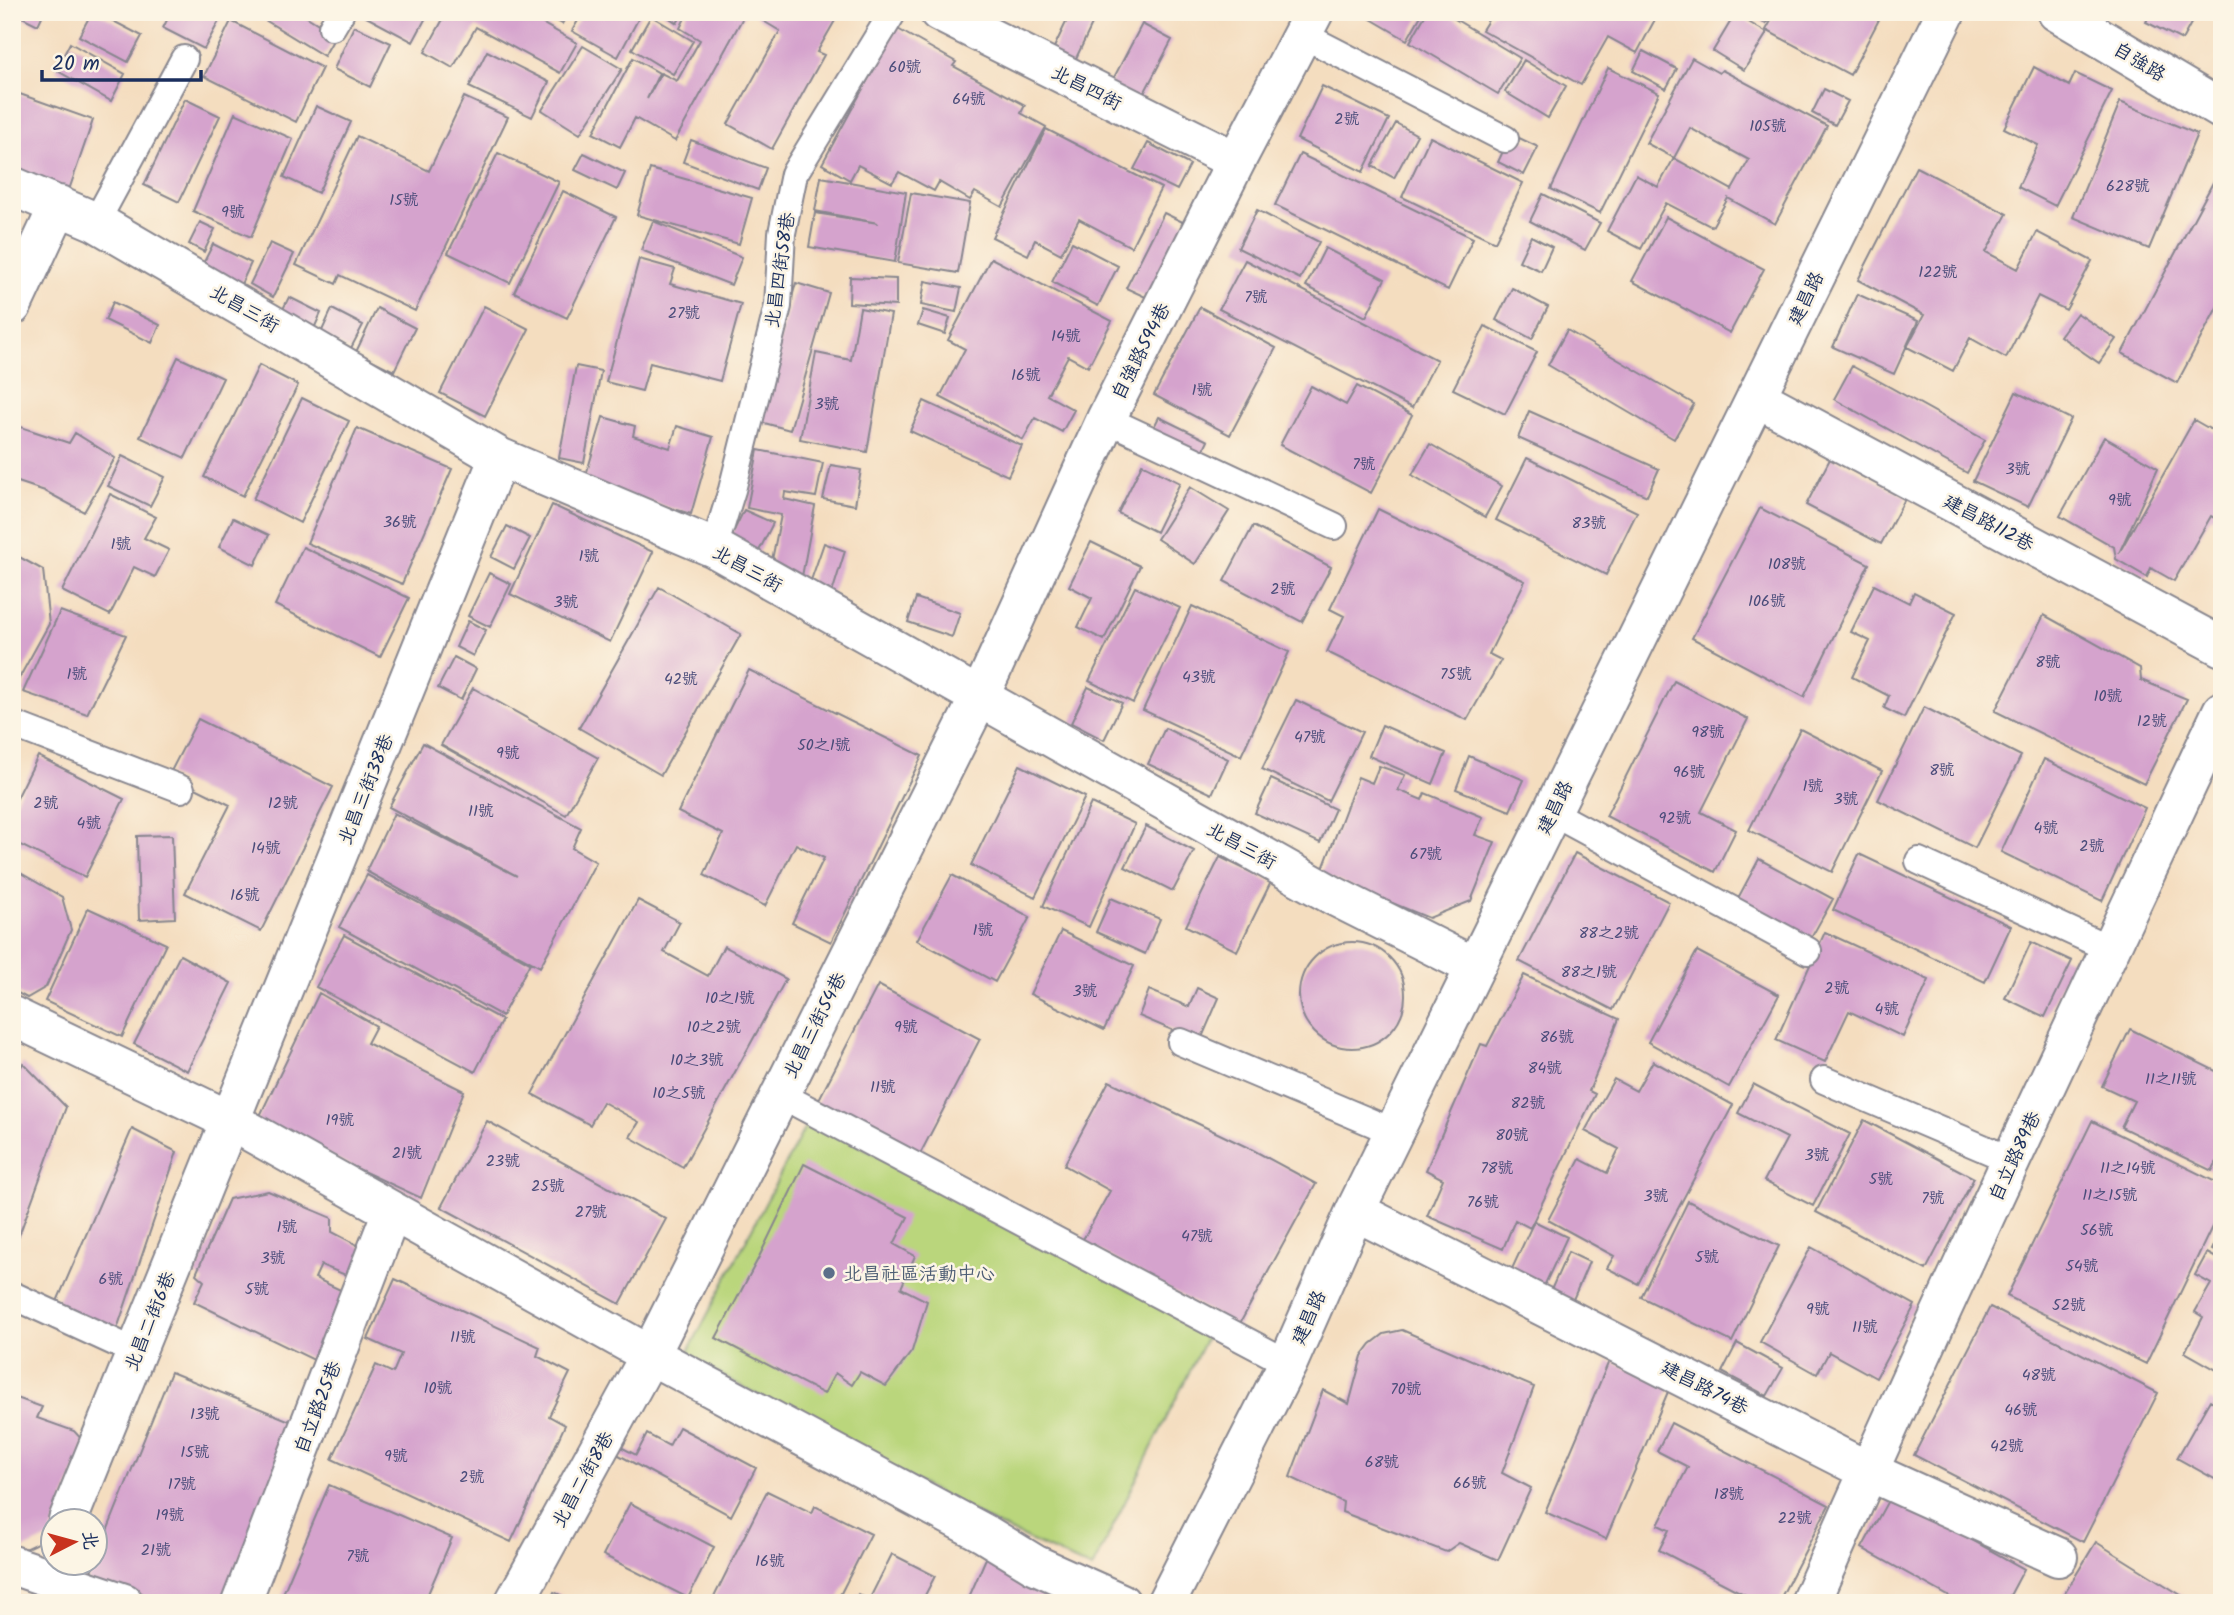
<svg xmlns="http://www.w3.org/2000/svg" width="2234" height="1615" font-family="Kalam,'LXGW WenKai TC',sans-serif">
<rect width="100%" height="100%" fill="#fcf5e5"/>
<filter id="ink" filterUnits="userSpaceOnUse"><feTurbulence type="fractalNoise" baseFrequency=".0143" numOctaves="2"/><feDisplacementMap in="SourceGraphic" scale="14" xChannelSelector="R" yChannelSelector="G"/><feConvolveMatrix kernelMatrix="1 2 1 2 8 2 1 2 1" color-interpolation-filters="sRGB"/></filter>
<filter id="wash" filterUnits="userSpaceOnUse"><feTurbulence type="fractalNoise" baseFrequency=".00686" numOctaves="4" result="noise"/><feDisplacementMap in="SourceGraphic" scale="28" xChannelSelector="R" yChannelSelector="G"/><feGaussianBlur stdDeviation="1.57" result="paint"/><feColorMatrix in="noise" values="0 0 0 0 0 0 0 0 0 0 0 0 0 0 0 0 0 1.4 0 .05"/><feComposite in="paint" operator="in"/></filter>
<g filter="url(#wash)">
<rect width="100%" height="100%" fill="#f4ddbf"/>
<path fill="#bad67c" stroke="#6a826d" stroke-width="2" d="M809,1119L1209,1332L1092,1569L993,1523L686,1356Z"/>
<g id="blocks">
<path fill="#d5a3cd" d="M12,12H44L38,25Z
M92,12H96L142,36L128,62L79,36Z
M171,12H224L204,49L163,28Z
M252,12H299L336,35L324,56Z
M357,12H429L413,42Z
M447,12H522L577,43L560,73L476,27L453,68L425,52Z
M534,12H569L562,24L544,14L543,17Z
M583,12H642L618,57L572,31Z
M661,12H684L677,23Z
M688,12H746L675,141L635,118L620,147L593,133L633,58L659,73L647,99L661,73L677,81L700,40L680,28Z
M757,12H840L817,52L824,55L772,149L728,124L780,31L755,16Z
M1071,12H1098L1070,71L1048,60Z
M1359,12H1423L1407,40Z
M1427,12H1443L1520,58L1498,94L1410,42Z
M1493,12H1659L1637,53L1608,37L1581,85L1482,30Z
M1743,12H1771L1766,24Z
M1776,12H1883L1850,75L1766,30Z
M2151,12H2193L2196,14L2182,40L2146,22Z
M1735,14L1767,33L1744,70L1713,51Z
M651,16L693,41L673,74L632,49Z
M231,21L322,68L296,122L204,76Z
M1142,24L1172,40L1140,101L1110,85Z
M354,26L391,43L370,87L334,69Z
M896,28L956,62L953,66L1025,105L1021,113L1046,127L1002,207L975,192L970,200L939,182L934,191L899,172L892,183L858,165L850,180L822,164Z
M70,43L125,74L111,101L56,70Z
M583,46L622,69L580,134L542,110Z
M487,51L549,82L532,117L469,87Z
M1643,51L1677,69L1666,89L1633,71Z
M1692,58L1719,73L1722,70L1827,126L1775,224L1728,198L1712,227L1666,203L1641,249L1607,231L1636,175L1658,187L1674,158L1732,190L1749,160L1690,128L1674,158L1646,143Z
M1524,60L1566,86L1548,118L1505,92Z
M2034,67L2069,86L2075,73L2112,91L2055,206L2018,187L2038,145L2004,128Z
M1608,68L1659,93L1600,213L1551,189Z
M1322,86L1389,119L1363,172L1297,139Z
M1824,89L1848,101L1835,125L1812,113Z
M17,93L93,120L69,190L12,170V105Z
M464,97L508,117L415,311L340,275L336,284L296,265L357,136L429,171Z
M185,99L220,116L179,202L144,185Z
M2120,102L2197,134L2149,249L2073,217Z
M316,106L351,122L318,193L284,177Z
M235,113L293,139L251,237L193,211Z
M1396,123L1417,135L1394,178L1372,166Z
M1046,129L1161,188L1131,247L1079,219L1061,254L1035,240L1028,255L992,237Z
M1511,134L1538,147L1524,175L1498,162Z
M1430,137L1523,183L1495,242L1402,197Z
M691,140L766,168L758,190L683,162Z
M1148,143L1190,165L1177,190L1134,169Z
M498,153L559,182L510,283L448,253Z
M584,153L625,173L617,190L575,170Z
M1300,154L1473,238L1448,290L1275,205Z
M1916,167L2007,214L1986,252L2018,269L2037,232L2092,261L2066,310L2038,296L2006,358L1970,338L1953,371L1907,347L1924,315L1858,280Z
M650,169L752,198L739,244L637,215Z
M2217,175L2222,178V298L2177,383L2122,353Z
M821,177L906,192L895,262L809,247L815,213L878,223L815,211Z
M563,191L616,217L567,318L514,292Z
M911,193L970,203L958,273L898,263Z
M1543,194L1600,223L1585,250L1530,221Z
M1257,210L1319,242L1300,279L1238,248Z
M1164,213L1191,226L1154,301L1126,288Z
M1666,217L1764,269L1730,333L1632,281Z
M653,221L742,257L731,285L641,250Z
M200,222L215,229L204,252L189,244Z
M1531,236L1552,247L1541,271L1519,261Z
M1072,242L1118,266L1098,306L1052,282Z
M270,243L294,254L273,297L250,284Z
M213,244L251,263L236,295L197,276Z
M1325,248L1385,279L1366,317L1306,286Z
M991,258L1112,321L1088,367L1068,356L1047,395L1074,410L1062,432L1035,418L1023,440L940,397L965,349L948,340Z
M639,259L675,269L670,284L741,304L720,381L650,363L642,391L606,382Z
M1245,260L1437,360L1412,408L1219,309Z
M850,277L896,279V306L849,303Z
M925,281L961,288L956,312L921,305Z
M796,283L829,293L790,430L757,421Z
M1512,288L1548,307L1532,339L1496,320Z
M1857,294L1918,321L1894,374L1833,347Z
M289,297L321,313L309,340L276,323Z
M113,302L160,325L152,343L105,320Z
M484,306L529,329L485,416L440,393Z
M1200,307L1276,348L1230,435L1154,395Z
M377,308L415,328L394,371L356,352Z
M860,308L891,314L867,452L800,439L816,353L851,360Z
M332,309L363,325L350,350L320,335Z
M923,310L950,318L945,334L918,325Z
M2077,313L2116,339L2099,363L2060,336Z
M1485,326L1537,352L1505,414L1453,389Z
M1567,330L1694,404L1674,439L1548,365Z
M178,357L223,378L185,458L140,437Z
M259,365L298,385L243,496L204,477Z
M576,366L601,371L584,463L559,458Z
M1852,366L1985,440L1967,473L1834,399Z
M1311,386L1346,405L1357,386L1412,415L1371,493L1280,445Z
M2016,392L2071,419L2028,507L1973,481Z
M302,398L349,421L300,523L253,499Z
M924,401L1022,446L1008,476L910,431Z
M1529,411L1659,469L1647,496L1518,438Z
M603,417L635,426L633,436L670,448L677,426L713,437L691,514L584,482Z
M1159,417L1208,441L1192,474L1142,450Z
M2194,420L2222,436V522L2211,516L2174,581L2151,568L2147,577L2116,559L2114,547L2060,516L2104,437L2158,468L2119,553Z
M12,424L69,443L75,433L115,458L84,512L45,491L12,480Z
M357,428L452,469L402,584L307,543Z
M1430,444L1502,486L1485,517L1412,475Z
M758,450L823,463L816,497L785,492L784,499L815,506L801,582L769,575L781,515L747,508Z
M122,456L165,477L150,506L108,486Z
M1831,457L1906,497L1881,544L1806,505Z
M1527,458L1637,512L1606,575L1496,520Z
M1142,464L1180,483L1156,532L1118,513Z
M831,465L861,470L855,505L823,499Z
M1190,487L1229,511L1195,564L1157,539Z
M110,494L156,517L144,538L169,550L155,577L134,567L110,615L62,591Z
M552,505L653,552L610,642L510,594Z
M1760,508L1869,564L1804,697L1692,638Z
M1378,509L1525,581L1489,654L1501,660L1467,720L1327,652L1344,616L1330,609Z
M744,510L773,523L756,557L728,543Z
M233,518L269,535L255,565L219,547Z
M507,526L530,538L514,569L491,557Z
M1253,526L1331,567L1302,622L1224,581Z
M1091,542L1140,566L1104,640L1078,627L1092,598L1069,586Z
M824,543L845,551L832,593L809,586Z
M303,547L409,598L380,657L275,605Z
M12,553L43,570L49,624L12,691Z
M489,573L511,584L490,627L468,616Z
M1874,585L1909,603L1914,592L1956,613L1904,718L1884,708L1889,696L1852,677L1870,641L1851,632Z
M659,587L741,634L661,775L579,728Z
M1135,587L1180,608L1133,703L1089,681Z
M916,598L960,613L952,637L908,622Z
M1192,606L1289,652L1241,756L1143,710Z
M60,611L126,635L87,714L23,692Z
M2044,615L2140,668L2141,680L2187,699L2144,784L1995,711Z
M468,621L486,630L473,656L456,647Z
M454,657L476,669L461,700L438,688Z
M749,670L922,756L831,942L792,923L824,858L796,844L765,906L704,875L723,834L678,812Z
M1674,681L1748,719L1701,812L1736,830L1715,872L1606,816Z
M1088,687L1122,703L1104,740L1071,723Z
M473,688L598,758L566,815L441,745Z
M1296,700L1362,732L1328,801L1262,769Z
M1924,707L2021,756L1975,848L1878,800Z
M198,719L333,787L261,931L185,893L230,805L169,775Z
M1382,725L1446,753L1433,784L1369,756Z
M1165,728L1228,759L1212,794L1148,764Z
M1800,729L1882,771L1832,872L1749,830Z
M423,743L581,828L572,848L596,862L540,967L366,871L394,813L517,876L389,807Z
M38,756L124,799L85,877L12,841V808Z
M1469,756L1524,780L1510,811L1456,789Z
M2044,759L2145,808L2102,901L2001,852Z
M1020,765L1085,797L1035,897L971,865Z
M1379,766L1405,775L1398,790L1422,800L1425,793L1483,817L1475,835L1495,842L1471,901L1429,918L1321,874L1358,777L1372,783Z
M1271,779L1335,809L1320,843L1255,813Z
M1091,803L1135,824L1089,927L1043,906Z
M1146,826L1194,851L1173,891L1125,867Z
M172,835L175,918L139,920L137,836Z
M1575,853L1669,902L1613,1010L1519,961Z
M1859,854L2011,926L1985,982L1833,910Z
M1220,857L1271,882L1237,951L1186,926Z
M1759,859L1833,899L1810,940L1737,900Z
M12,868L62,897L71,930L46,987L27,998L12,990Z
M367,875L530,963L502,1016L339,927Z
M952,875L1030,917L995,982L917,940Z
M1111,898L1160,919L1145,954L1096,932Z
M638,900L680,922L664,952L708,976L724,946L786,979L683,1167L630,1137L639,1122L603,1102L590,1125L532,1094Z
M88,908L166,944L122,1037L45,1001Z
M1061,931L1134,966L1104,1030L1030,994Z
M1825,932L1929,980L1903,1037L1849,1011L1825,1062L1776,1040Z
M344,935L502,1020L475,1072L316,987Z
M2031,942L2072,961L2045,1017L2005,998Z
M1299 995a53 53 0 1 1 106 0a53 53 0 1 1-106 0Z
M1697,951L1779,995L1729,1087L1648,1042Z
M180,955L231,983L187,1071L134,1044Z
M1524,975L1619,1019L1589,1091L1595,1094L1530,1228L1515,1220L1503,1249L1427,1216L1443,1179L1426,1170L1481,1044L1487,1046Z
M878,985L980,1039L918,1158L816,1105Z
M1197,988L1219,998L1200,1042L1139,1016L1149,990L1189,1007Z
M319,993L376,1026L367,1043L464,1091L421,1198L257,1122Z
M2130,1029L2222,1074V1152L2212,1171L2121,1127L2134,1101L2102,1086Z
M1653,1061L1733,1105L1638,1284L1607,1268L1614,1256L1548,1220L1580,1159L1607,1173L1619,1149L1585,1131L1614,1079L1636,1091Z
M23,1063L66,1107L13,1252L12,1084Z
M1109,1081L1253,1150L1316,1184L1238,1327L1082,1241L1110,1191L1064,1165Z
M1753,1084L1850,1134L1813,1206L1764,1181L1787,1138L1738,1113Z
M1864,1120L1974,1178L1926,1270L1816,1212Z
M487,1121L666,1219L620,1304L441,1207Z
M2092,1121L2222,1185V1206L2146,1364L2007,1296Z
M132,1129L177,1152L116,1332L52,1313Z
M804,1164L908,1217L894,1244L915,1256L901,1288L927,1301L912,1351L886,1386L860,1372L852,1385L835,1373L824,1394L716,1338L758,1259Z
M268,1191L332,1218V1232L365,1249L353,1278L321,1265L315,1278L353,1296L322,1364L194,1302L204,1281L196,1274L229,1199Z
M1688,1201L1779,1246L1732,1342L1641,1297Z
M1534,1221L1567,1237L1538,1299L1505,1284Z
M2222,1229V1254L2212,1250Z
M1811,1247L1915,1305L1876,1378L1829,1352L1817,1374L1760,1342Z
M1568,1252L1589,1262L1569,1309L1547,1299Z
M2207,1253L2222,1261V1373L2185,1352L2203,1317L2195,1312L2211,1284L2195,1275Z
M395,1279L540,1347L537,1356L570,1373L549,1416L565,1425L511,1542L332,1459L376,1365L393,1373L401,1354L368,1339Z
M1990,1307L2158,1393L2083,1542L1914,1455Z
M1402,1330L1534,1387L1502,1473L1531,1488L1498,1560L1459,1543L1446,1552L1386,1529L1342,1512L1343,1502L1290,1477L1323,1390L1349,1404L1362,1356L1371,1344L1384,1334Z
M1737,1343L1783,1368L1767,1396L1722,1372Z
M1609,1361L1670,1387L1606,1539L1545,1512Z
M171,1372L295,1423L222,1603H141L87,1581Z
M14,1397L42,1407L37,1418L74,1431L85,1443L50,1537L12,1555V1402Z
M2210,1400L2222,1407V1483L2177,1458Z
M1671,1423L1829,1505L1778,1603H1761L1659,1550L1669,1530L1658,1525L1688,1467L1657,1451Z
M679,1427L756,1468L731,1516L617,1454L621,1447L636,1455L647,1434L669,1446Z
M329,1485L452,1538L424,1603H279Z
M767,1491L812,1513L815,1506L871,1534L836,1603H720L713,1599Z
M1891,1495L2024,1569L2006,1603H1961L1862,1548Z
M630,1503L714,1547L688,1598L603,1555Z
M2096,1542L2184,1597L2180,1603H2059Z
M990,1549L1078,1603H979L969,1597Z
M892,1554L935,1576L921,1603H853L858,1594L869,1600Z
M554,1592L577,1603H549Z"/>
</g>
</g>
<g filter="url(#ink)">
<use href="#blocks" fill-opacity="0" stroke="#88868e" stroke-width="2"/>
<g fill="none" stroke-linecap="round" stroke-linejoin="round">
<g stroke="#88868e" stroke-width="30">
<path id="lane" d="M332,27L341,12
M1301,34L1505,139
M96,222L184,59
M1106,419L1334,526
M714,548L732,490L778,306L782,233L794,174L893,12
M12,724L181,789
M1551,812L1808,951
M1919,861L2110,949
M1181,1042L1394,1132
M1824,1080L2011,1160
M779,1094L1288,1363
M12,1295L136,1352"/>
</g>
<g stroke="#88868e" stroke-width="42">
<path id="street" d="M939,12L1236,161
M12,186L96,222L499,457L714,548L1334,896L1475,967
M12,306L59,205
M1756,397L2222,647
M12,1016L231,1121L650,1355L985,1534L1034,1564L1121,1603
M1355,1211L1868,1471L2058,1557
M68,1520L499,457
M12,1565L124,1603
M241,1603L392,1211
M514,1603L650,1355L980,696L1106,419L1236,161L1314,12
M1166,1603L1288,1363L1355,1211L1946,12
M1810,1603C1942,1303 2083,1007 2222,711"/>
</g>
<g stroke="#88868e" stroke-width="42">
<path id="secondary" d="M2057,12L2222,110"/>
</g>
<use href="#lane" stroke="#fff" stroke-width="26"/>
<use href="#street" stroke="#fff" stroke-width="38"/>
<use href="#secondary" stroke="#fff" stroke-width="38"/>
</g>
</g>
<circle fill="#5c6f8a" stroke="#fcf5e5" stroke-width="2.5" cx="829" cy="1273" r="7"/>
<g text-anchor="middle" stroke-width="5" stroke-linejoin="round" paint-order="stroke">
<g font-size="16" fill="#4a4c7a">
<text x="905" y="72">60號</text>
<text x="969" y="104">64號</text>
<text x="1347" y="124">2號</text>
<text x="1768" y="131">105號</text>
<text x="2128" y="191">628號</text>
<text x="404" y="205">15號</text>
<text x="233" y="217">9號</text>
<text x="1938" y="277">122號</text>
<text x="1256" y="302">7號</text>
<text x="684" y="318">27號</text>
<text x="1066" y="341">14號</text>
<text x="1026" y="380">16號</text>
<text x="1202" y="395">1號</text>
<text x="827" y="409">3號</text>
<text x="1364" y="469">7號</text>
<text x="2018" y="474">3號</text>
<text x="2120" y="505">9號</text>
<text x="400" y="527">36號</text>
<text x="1589" y="528">83號</text>
<text x="121" y="549">1號</text>
<text x="589" y="561">1號</text>
<text x="1787" y="569">108號</text>
<text x="1283" y="594">2號</text>
<text x="1767" y="606">106號</text>
<text x="566" y="607">3號</text>
<text x="2048" y="667">8號</text>
<text x="77" y="679">1號</text>
<text x="1456" y="679">75號</text>
<text x="1199" y="682">43號</text>
<text x="681" y="684">42號</text>
<text x="2108" y="701">10號</text>
<text x="2152" y="726">12號</text>
<text x="1708" y="737">98號</text>
<text x="1310" y="742">47號</text>
<text x="824" y="750">50之1號</text>
<text x="508" y="758">9號</text>
<text x="1942" y="775">8號</text>
<text x="1689" y="777">96號</text>
<text x="1813" y="791">1號</text>
<text x="1846" y="804">3號</text>
<text x="46" y="808">2號</text>
<text x="283" y="808">12號</text>
<text x="481" y="816">11號</text>
<text x="1675" y="823">92號</text>
<text x="89" y="828">4號</text>
<text x="2046" y="833">4號</text>
<text x="2092" y="851">2號</text>
<text x="266" y="853">14號</text>
<text x="1426" y="859">67號</text>
<text x="245" y="900">16號</text>
<text x="983" y="935">1號</text>
<text x="1609" y="938">88之2號</text>
<text x="1589" y="977">88之1號</text>
<text x="1837" y="993">2號</text>
<text x="1085" y="996">3號</text>
<text x="730" y="1003">10之1號</text>
<text x="1887" y="1014">4號</text>
<text x="714" y="1032">10之2號</text>
<text x="906" y="1032">9號</text>
<text x="1557" y="1042">86號</text>
<text x="697" y="1065">10之3號</text>
<text x="1545" y="1073">84號</text>
<text x="2171" y="1084">11之11號</text>
<text x="883" y="1092">11號</text>
<text x="679" y="1098">10之5號</text>
<text x="1528" y="1108">82號</text>
<text x="340" y="1125">19號</text>
<text x="1512" y="1140">80號</text>
<text x="407" y="1158">21號</text>
<text x="1817" y="1160">3號</text>
<text x="503" y="1166">23號</text>
<text x="1497" y="1173">78號</text>
<text x="2128" y="1173">11之14號</text>
<text x="1881" y="1184">5號</text>
<text x="548" y="1191">25號</text>
<text x="2110" y="1200">11之15號</text>
<text x="1656" y="1201">3號</text>
<text x="1933" y="1203">7號</text>
<text x="1483" y="1207">76號</text>
<text x="591" y="1217">27號</text>
<text x="287" y="1232">1號</text>
<text x="2097" y="1235">56號</text>
<text x="1197" y="1241">47號</text>
<text x="1707" y="1262">5號</text>
<text x="273" y="1263">3號</text>
<text x="2082" y="1271">54號</text>
<text x="111" y="1284">6號</text>
<text x="257" y="1294">5號</text>
<text x="2069" y="1310">52號</text>
<text x="1818" y="1314">9號</text>
<text x="1865" y="1332">11號</text>
<text x="463" y="1342">11號</text>
<text x="2039" y="1380">48號</text>
<text x="438" y="1393">10號</text>
<text x="1406" y="1394">70號</text>
<text x="2021" y="1415">46號</text>
<text x="205" y="1419">13號</text>
<text x="2007" y="1451">42號</text>
<text x="195" y="1457">15號</text>
<text x="396" y="1461">9號</text>
<text x="1382" y="1467">68號</text>
<text x="472" y="1482">2號</text>
<text x="1470" y="1488">66號</text>
<text x="182" y="1489">17號</text>
<text x="1729" y="1499">18號</text>
<text x="170" y="1520">19號</text>
<text x="1795" y="1523">22號</text>
<text x="156" y="1555">21號</text>
<text x="358" y="1561">7號</text>
<text x="770" y="1566">16號</text>
</g>
<g font-size="19" fill="#1b2f5e" stroke="#fcf5e5">
<text transform="translate(2140 61) rotate(31)" y="7">自強路</text>
<text transform="translate(1087 87) rotate(27)" y="7">北昌四街</text>
<text transform="translate(779 270) rotate(-82)" y="7">北昌四街58巷</text>
<text transform="translate(1805 298) rotate(-64)" y="7">建昌路</text>
<text transform="translate(245 308) rotate(30)" y="7">北昌三街</text>
<text transform="translate(1140 351) rotate(-63)" y="7">自強路594巷</text>
<text transform="translate(1989 522) rotate(28)" y="7">建昌路112巷</text>
<text transform="translate(748 568) rotate(29)" y="7">北昌三街</text>
<text transform="translate(365 789) rotate(-68)" y="7">北昌三街38巷</text>
<text transform="translate(1554 807) rotate(-64)" y="7">建昌路</text>
<text transform="translate(1242 845) rotate(29)" y="7">北昌三街</text>
<text transform="translate(814 1025) rotate(-63)" y="7">北昌三街54巷</text>
<text transform="translate(2014 1156) rotate(-65)" y="7">自立路89巷</text>
<text transform="translate(1308 1317) rotate(-66)" y="7">建昌路</text>
<text transform="translate(149 1321) rotate(-68)" y="7">北昌二街6巷</text>
<text transform="translate(1705 1387) rotate(27)" y="7">建昌路74巷</text>
<text transform="translate(317 1407) rotate(-69)" y="7">自立路25巷</text>
<text transform="translate(582 1479) rotate(-61)" y="7">北昌二街8巷</text>
</g>
<g font-size="19" fill="#4e5e75" stroke="#fcf5e5" text-anchor="start">
<text x="843" y="1280">北昌社區活動中心</text>
</g>
</g>
<rect width="2234" height="1615" fill="none" stroke="#fcf5e5" stroke-width="42"/>
<g transform="translate(74 1542) rotate(84)"><circle r="33" fill="#fcf5e5" stroke="#a2a6af" stroke-width="2"/>
<path d="M0-5L12 26L0 18L-12 26Z" fill="#c8321e"/>
<text y="-10" font-size="19" font-weight="bold" text-anchor="middle" fill="#1b2f5e">北</text>
</g>
<path d="M42 70v10h159v-10" fill="none" stroke="#1b2f5e" stroke-width="3.5"/>
<text x="52" y="70" font-size="21" fill="#1b2f5e" stroke="#fcf5e5" stroke-width="5" paint-order="stroke">20 m</text>
</svg>
